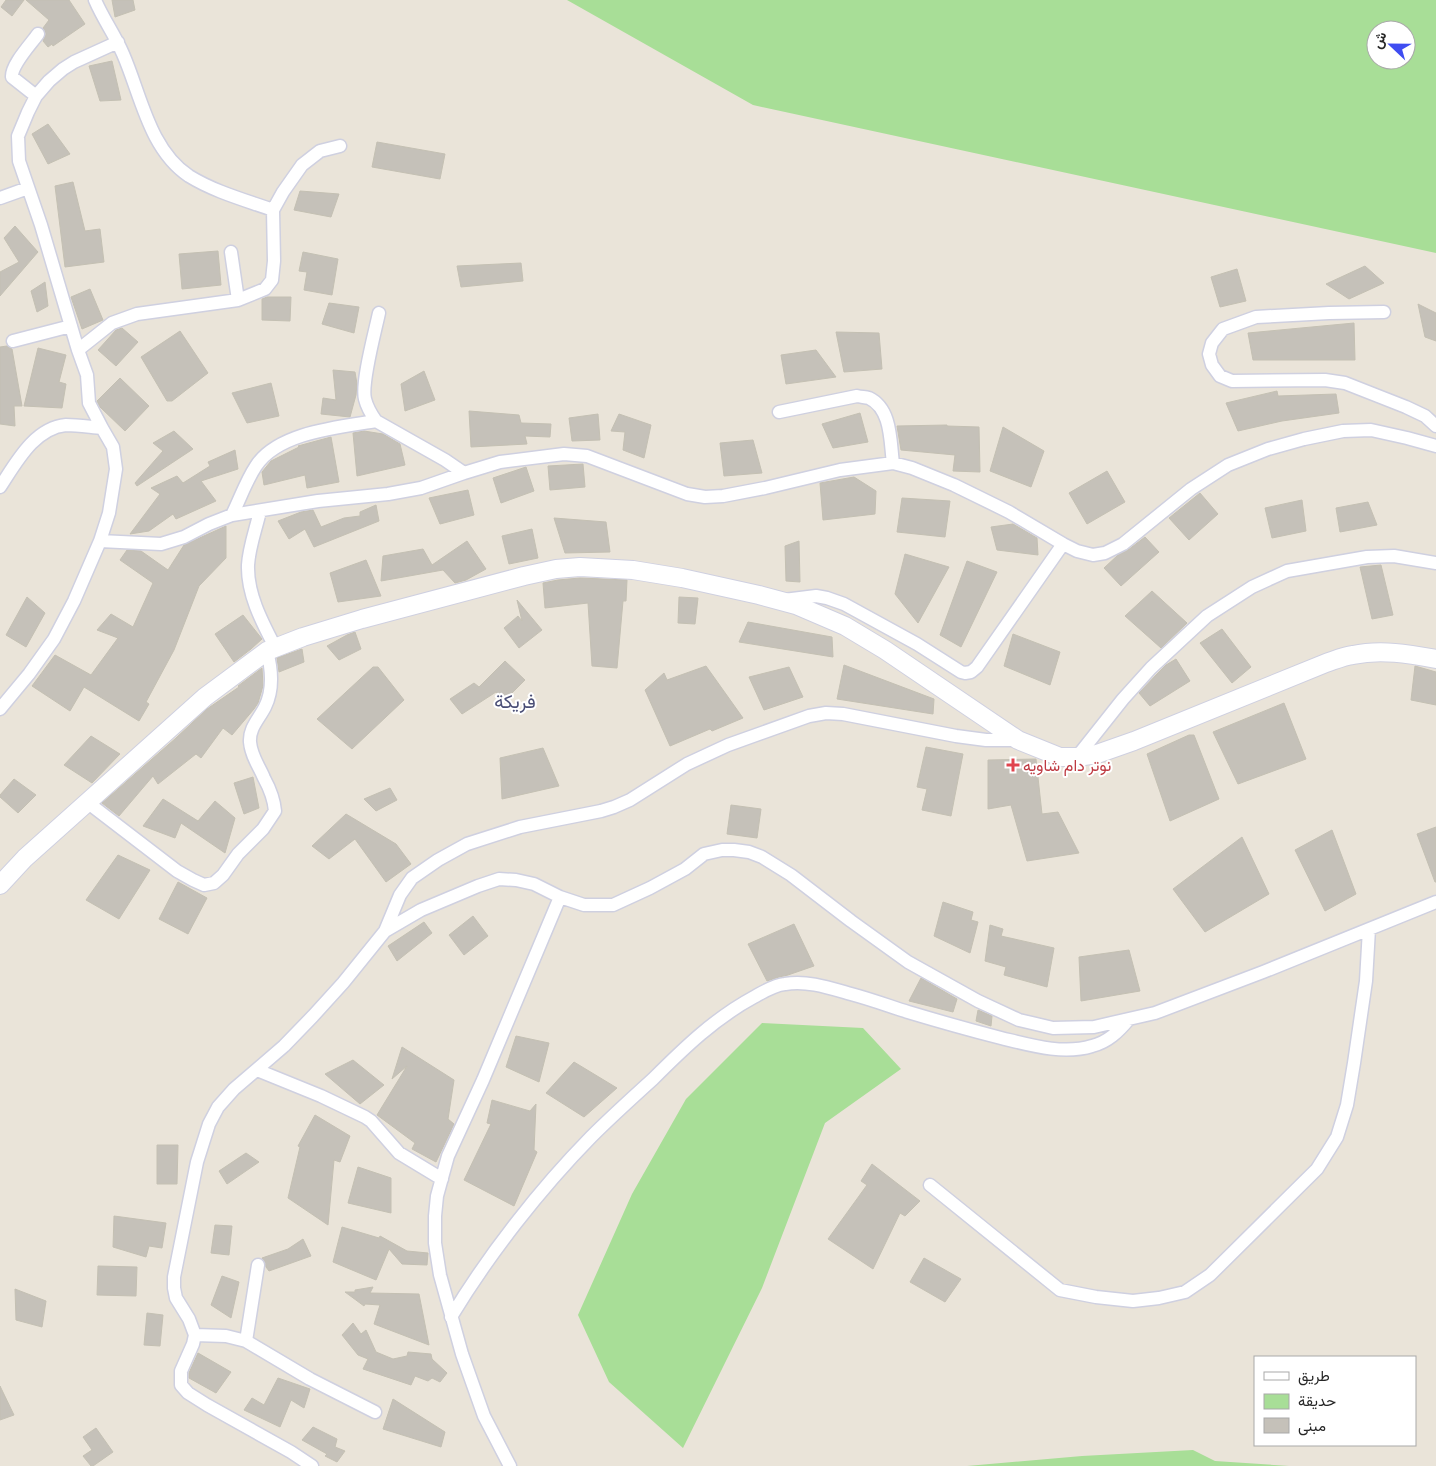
<svg xmlns="http://www.w3.org/2000/svg" width="1436" height="1466" font-family="'Roboto Condensed',Vazirmatn,sans-serif">
<rect width="100%" height="100%" fill="#eae4d9"/>
<path fill="#a8de97" fill-rule="evenodd" d="M567,0H1436V253L753,105ZM1376,30H1406V60H1376Z
M762,1023L863,1028L901,1069L825,1123L762,1288L683,1448L609,1382L578,1315L632,1194L686,1099Z
M1193,1450L1215,1461L1289,1466H967L1082,1456Z"/>
<path fill="#c5c1b9" stroke="#c4c0b3" d="M6,0H24L12,16L1,7Z
M26,0H69L85,24L53,46L52,44L48,47L43,41L46,34L43,28L49,20Z
M112,0H133L135,10L115,17Z
M112,61L121,100L100,101L89,66Z
M48,124L70,154L48,164L32,134Z
M377,142L445,154L440,179L372,167Z
M73,182L85,231L100,229L104,262L65,267L55,186Z
M300,191L339,194L331,217L294,210Z
M15,226L38,252L0,296V272L19,262L4,238Z
M218,251L221,285L182,289L179,254Z
M303,252L338,259L332,295L304,290L307,272L299,271Z
M521,263L523,281L461,287L457,266Z
M1365,266L1384,283L1349,299L1326,284Z
M1237,269L1246,301L1220,307L1211,277Z
M45,282L48,306L37,312L31,291Z
M90,289L103,320L82,329L71,297Z
M267,297H291L290,321L262,320V299Z
M329,303L359,307L354,333L322,324Z
M1418,304L1436,313V341L1425,337Z
M1354,323L1355,360H1253L1248,333Z
M122,328L138,342L116,366L98,350L116,330Z
M180,331L208,373L172,401H167L141,357Z
M836,332L879,333L882,369L844,372Z
M7,346L12,349L22,406H14L15,426L0,424V347Z
M38,348L66,355L59,382L66,384L62,408L24,406Z
M816,350L836,377L786,384L781,355Z
M333,370L355,372L357,384L356,395L350,417L321,414L323,398L336,400Z
M424,371L435,400L405,411L401,384Z
M120,378L149,406L125,431L100,407L97,401Z
M271,383L279,416L247,423L232,393Z
M1277,391L1278,396L1336,394L1339,413L1282,421L1238,431L1226,403Z
M469,411L519,415L521,423L551,424L550,437L525,436L527,444L471,447Z
M860,413L868,442L833,448L822,424Z
M598,414L600,440L572,441L569,418Z
M619,414L651,425L644,458L623,450L625,432L611,431Z
M947,425V426L979,427L980,472L953,471L955,455L901,450L897,426Z
M1003,427L1044,451L1031,487L990,471Z
M174,431L193,449L137,486L135,483L163,451L153,443Z
M364,431L383,434L400,444L405,465L357,476L353,433Z
M331,437L339,482L307,488L305,475L264,485L262,472L271,461L299,447L298,446Z
M753,440L762,473L724,476L720,443Z
M235,450L238,469L201,481L216,501L176,519L173,514L149,531L130,534L160,494L151,488L177,476L183,483L210,466L208,462Z
M583,464L585,487L550,490L548,466Z
M526,467L534,491L501,503L493,478Z
M1107,471L1125,502L1087,524L1069,493Z
M854,477L876,491L875,514L823,520L820,483Z
M468,490L474,515L440,524L429,498Z
M1200,493L1218,514L1189,540L1169,518Z
M902,498L950,501L945,537L897,532Z
M1302,500L1306,531L1272,538L1265,508Z
M1368,502L1377,525L1340,532L1336,508Z
M376,505L379,521L314,547L305,529L289,539L278,521L301,512L313,510L321,527L344,518L360,516V512Z
M554,518L606,522L610,552L565,553Z
M1013,524L1037,538L1038,555L997,550L991,527Z
M226,526V558L199,586L174,650L146,702L149,704L139,721L84,687L70,711L32,686L55,655L91,675L118,638L97,630L111,614L133,627L153,583L120,560L127,550L141,551L168,570L184,545Z
M532,529L538,558L509,564L502,536Z
M1145,537L1159,552L1121,586L1104,568L1118,555L1128,550Z
M467,541L486,569L466,580L455,583L443,570L381,581L383,556L423,549L432,565Z
M799,541L800,582L786,581L785,546Z
M905,554L949,567L918,623L895,594Z
M366,560L381,596L338,602L330,573Z
M967,561L997,572L961,647L940,635Z
M1381,565L1393,615L1372,619L1360,567Z
M580,578L627,580L626,601H623L617,668L592,666L588,603L545,608L543,583L558,580Z
M1152,591L1187,623L1161,648L1125,616Z
M27,597L45,613L26,647L6,635Z
M679,597L698,598L695,624L678,623Z
M517,600L542,630L519,648L504,628L518,616L522,621Z
M243,615L262,639L251,649L234,662L215,634Z
M748,622L832,637L833,657L739,642Z
M1222,629L1251,667L1232,683L1200,643Z
M355,632L361,649L339,660L327,646L347,635Z
M1013,634L1060,652L1050,685L1004,666Z
M302,649L304,662L279,672L277,658Z
M1176,659L1190,681L1150,706L1139,693L1157,674L1166,665Z
M505,661L525,680L504,701L496,692L462,714L450,699L474,683L479,687Z
M844,665L934,699L933,714L837,699Z
M706,666L743,718L712,731L710,729L670,746L645,690L664,673L667,680Z
M1415,666L1436,672V705L1411,700Z
M373,667H378L404,700L352,749L317,719Z
M789,667L803,697L764,710L749,677Z
M262,668L263,686L258,703L254,709L232,735L223,728L201,758L196,754L158,784L153,776L119,816L102,803L176,738L207,709L239,687L238,686Z
M1284,703L1306,759L1238,784L1213,732Z
M1189,735H1194L1219,799L1170,821L1147,754Z
M91,736L120,754L92,783L64,765Z
M926,747L963,754L951,816L922,810L927,789L917,787Z
M543,748L559,786L502,799L500,758Z
M1036,759L1042,814L1058,812L1079,853L1027,861L1011,805L988,809V760Z
M253,777L259,808L244,814L234,783Z
M14,779L36,795L18,813L0,797V795Z
M390,788L397,800L376,811L364,799Z
M163,799L198,821L215,801L235,818L225,853L181,823L175,838L143,826Z
M731,805L761,809L757,838L727,834Z
M346,814L396,844L411,864L386,882L355,839L329,859L312,846Z
M1436,827V882H1435L1417,834Z
M1332,830L1356,894L1325,911L1295,850Z
M1242,837L1269,894L1205,932L1173,889Z
M118,855L150,870L119,919L86,900Z
M178,882L207,898L188,934L159,919Z
M943,902L973,912L971,920L978,922L970,953L934,936Z
M473,916L488,936L464,955L449,935Z
M424,922L432,933L397,961L388,946Z
M794,924L814,966L788,975L779,977L767,981L748,944Z
M990,925L1003,929L1001,936L1054,948L1047,987L1004,975L1006,967L985,961Z
M1129,950L1140,991L1081,1001L1079,957Z
M921,978L957,999L953,1012L909,1001Z
M978,1010L992,1016L991,1026L976,1021Z
M516,1036L549,1043L539,1082L506,1067Z
M402,1047L454,1080L448,1119L454,1124L436,1162L412,1149L415,1143L377,1115L407,1066L392,1079Z
M353,1060L384,1085L360,1104L325,1074Z
M574,1062L617,1088L584,1117L546,1093Z
M492,1100L530,1111L536,1104L534,1150L537,1152L514,1206L464,1180L491,1124L487,1123Z
M315,1115L350,1136L340,1162L334,1160L328,1225L288,1198L300,1147L298,1146Z
M157,1145H178L177,1184H157Z
M246,1153L259,1162L227,1184L219,1171Z
M872,1164L920,1201L905,1216L900,1213L873,1269L828,1239L867,1185L861,1181Z
M358,1167L391,1178V1213L348,1203Z
M114,1216L166,1223L162,1248L149,1246L146,1257L113,1247Z
M215,1225L232,1226L229,1255L211,1253Z
M342,1227L379,1238L380,1236L407,1251L428,1253L427,1265L402,1264L389,1249L376,1280L333,1262Z
M303,1239L311,1256L269,1271L266,1267L265,1262L262,1258L288,1249Z
M924,1258L961,1279L945,1302L910,1282Z
M98,1266L137,1267L136,1296L97,1295Z
M222,1276L239,1282L231,1318L211,1305Z
M373,1287L370,1293L419,1294L429,1345L374,1324L380,1305L365,1304L364,1306L345,1292H355V1290Z
M15,1289L46,1301L42,1327L16,1320Z
M147,1313L163,1315L160,1346L144,1345Z
M353,1323L361,1334L366,1330L376,1352L393,1359L407,1356L408,1352L431,1354L432,1359L447,1373L440,1382L432,1378L428,1381L415,1376L411,1385L363,1369L368,1359L358,1355L342,1335Z
M198,1353L231,1372L216,1393L189,1378V1373Z
M278,1378L310,1389L304,1408L291,1400L280,1427L244,1410L252,1398L264,1405Z
M0,1386L14,1415L0,1420Z
M393,1399L445,1432L441,1447L383,1429Z
M313,1427L337,1439L335,1447L345,1451L337,1462L325,1456L327,1454L302,1440Z
M96,1428L113,1452L93,1466H91L83,1456L92,1450L83,1437Z"/>
<g fill="none" stroke-linecap="round" stroke-linejoin="round">
<g stroke="#cfd0e0" stroke-width="15">
<path id="street" d="M95,0C103,19 115,35 123,54C141,95 149,149 189,176C215,192 245,200 273,210
M36,96L12,77C11,65 31,44 38,34
M0,198L28,188
M238,300L265,289L272,280L274,261L273,210L283,192L302,165L320,151L340,146
M1384,312L1329,313L1256,317L1223,329L1212,343L1209,354L1212,365L1220,376L1232,381L1325,380L1345,383L1406,407L1425,416L1436,426
M379,313C375,332 361,383 365,399C367,407 371,414 376,421L445,460L464,473
M13,341L71,326
M78,350L112,323L137,314L238,300L231,252
M779,412L857,396C861,397 865,397 869,398C892,409 890,442 893,463
M0,487C16,463 34,428 66,425C78,425 90,427 102,428
M260,511C256,529 249,547 248,565C247,594 262,622 275,647
M232,515C240,499 246,481 256,466C278,432 340,427 376,421
M100,541L161,544L184,537L209,524L232,515L318,501L388,494L421,488L464,473L500,462L564,454L587,456L687,494L705,497L723,496L765,488L840,470L893,463L912,468L954,485L1009,512L1063,544L1077,551L1093,555L1105,553L1123,544L1191,489L1228,465L1268,449L1304,439L1343,431L1371,430L1407,438L1436,446
M784,600L816,596L827,598L844,604L917,644L961,672L965,673L971,672L977,667L1063,544
M0,709L29,674L54,639L74,601L100,541L109,513L116,469L113,447L102,428L89,403L87,375L78,350L41,225L19,161L18,136L28,112L36,96L49,81L63,69L74,62L118,42
M1077,757L1123,699L1151,668L1207,616L1252,587L1287,571L1367,557L1394,556L1436,563
M87,802L177,871L193,880L204,885L214,883L223,875L238,854L263,829L275,811C274,799 270,789 264,778C259,766 251,756 250,742C249,728 259,719 265,707C274,689 272,670 267,651
M385,931L400,895L412,878L438,860L467,844L520,827L601,811L614,807L630,800L687,764L728,745L809,716L826,713L843,714L956,736L986,740H1018
M257,1070L321,1096L365,1117L371,1121L399,1153L442,1179
M930,1185L1060,1290L1096,1297L1133,1301L1159,1298L1185,1292L1210,1275L1317,1169L1337,1137L1347,1105L1354,1063L1366,981L1369,929
M451,1317C489,1254 540,1189 591,1137C611,1117 632,1098 653,1079C684,1048 715,1018 754,997C763,992 774,985 785,984C807,980 830,988 851,994C870,999 889,1006 908,1012C938,1021 970,1030 1001,1038C1030,1045 1063,1055 1092,1046C1108,1042 1118,1032 1129,1019
M195,1335L226,1336L246,1341L310,1379L375,1412
M246,1341L258,1265
M312,1466L291,1452L207,1405L188,1393L181,1385V1371L193,1344L195,1335L189,1319L176,1298L174,1288V1277L197,1162L209,1124L218,1107L234,1089L284,1046L313,1016L343,983L385,931L421,910L478,886L499,879L516,880L534,884L560,897L584,905H613L650,888L685,869L704,854L722,850H734L749,852L762,857L791,875L851,921L908,962L978,1001L1019,1020L1053,1028L1094,1027L1155,1013L1263,972L1436,902
M510,1466L484,1416L462,1354L440,1275L435,1243V1216L437,1196L448,1156L483,1080L560,897"/>
</g>
<g stroke="#cfd0e0" stroke-width="20">
<path id="secondary" d="M0,885L25,858L205,697L267,651L303,637L362,619L524,576L556,569L580,567L633,570L682,578L759,595L796,605L845,626L885,650L1018,740L1060,757H1077L1097,754L1134,741L1326,663C1335,660 1344,656 1353,655C1381,649 1409,654 1436,659"/>
</g>
<use href="#street" stroke="#fff" stroke-width="12"/>
<use href="#secondary" stroke="#fff" stroke-width="18"/>
</g>
<path fill="#e0444e" stroke="#fff" stroke-width="2" d="M1010.5 757.5h5v5h5v5h-5v5h-5v-5h-5v-5h5z"/>
<g text-anchor="middle" stroke-width="4" stroke-linejoin="round" paint-order="stroke">
<g font-size="16" fill="#be3a42" stroke="#fff" text-anchor="start">
<text x="1023" y="771">نوتر دام شاويه</text>
</g>
<g font-size="19" fill="#4a4e76" stroke="#fff">
<text x="515" y="708">فريكة</text>
</g>
</g>
<rect x="1254" y="1356" width="162" height="90" fill="#ffffff" stroke="#a9a9a9"/>
<rect x="1264" y="1372" width="25" height="8" fill="#ffffff" stroke="#a9a9a9"/>
<text x="1298" y="1381" font-size="15" fill="#272727">طريق</text>
<rect x="1264" y="1394" width="25" height="15" fill="#a8de97" stroke="#a9a9a9"/>
<text x="1298" y="1406" font-size="15" fill="#272727">حديقة</text>
<rect x="1264" y="1418" width="25" height="15" fill="#c5c1b9" stroke="#a9a9a9"/>
<text x="1298" y="1431" font-size="15" fill="#272727">مبنى</text>
<g transform="translate(1391 45) rotate(292)"><circle r="24" fill="#ffffff" stroke="#a9a9a9"/>
<path d="M0-4L9 19L0 12L-9 19Z" fill="#3f4df1"/>
<text y="-8" font-size="14" font-weight="bold" text-anchor="middle" fill="#272727">ش</text>
</g>
</svg>
